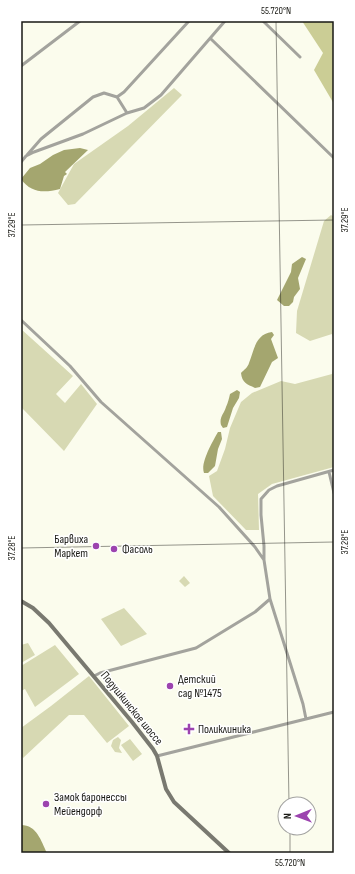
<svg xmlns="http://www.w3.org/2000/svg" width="355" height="874" font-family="'Sofia Sans Condensed',sans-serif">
<rect width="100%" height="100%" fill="#fbfced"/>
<path fill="#d7d9b3" d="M174,88L182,95L75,204L68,205L58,193L74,164L128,126Z
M331,215L334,217V340L332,334L310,341L296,333L297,311L324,221Z
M21,329L73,376L56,394L65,403L81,384L97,404L64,451L21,407Z
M334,366V467L272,484L258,494L259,530H246L213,496L209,476L217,471L225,449L230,428L241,402L252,393L281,381L295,384L332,374Z
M184,576L190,583L185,587L179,581Z
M124,608L147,634L121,646L101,619Z
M28,643L35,655L21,663V645Z
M55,645L79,674L35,707L25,689L21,691V666Z
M89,676L129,726L107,743L84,715H69L23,758L21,754V728L51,706Z
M118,737L121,740L119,748L122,753L115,752L111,746L113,740Z
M130,739L142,754L133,761L121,745Z"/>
<path fill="#cbcd95" d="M302,21H334V104L314,70L323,53Z"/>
<path fill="#a4a66f" d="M80,148L88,150L65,172L67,174L64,176L60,189C44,193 31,193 21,179L30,168L40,164L53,155L64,150Z
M302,257L306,259L298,278L300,289L294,297L293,302L289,306H284L277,300L291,272L292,264Z
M272,332L274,335L271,339L278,358L272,362L260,387L255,388C247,384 242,383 241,373C244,370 248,367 249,363C254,351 255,334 272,332Z
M237,390L240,392L239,398L233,408L227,427L223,428L221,425C219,417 224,414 226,407C228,403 229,398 230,394Z
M218,432H221L222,439L218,449L215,466L208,473H204C200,463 213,441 218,432Z
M21,825C37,825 41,841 47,853H21Z"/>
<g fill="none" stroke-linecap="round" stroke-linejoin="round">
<path stroke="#a3a39d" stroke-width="3" d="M263,21L300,57
M211,39L334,158
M21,66L80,21
M117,97L127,113
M27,155L41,139L93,97L104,93L117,97L124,92L189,21
M21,162L26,156L34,152L83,134L127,113L144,108L161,95L225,21
M21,320L70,366L101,402L219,507L255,547L264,560
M329,472L334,493
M94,676L100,673L196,648L255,612L270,599
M306,719L303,704L270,599L264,560V546L261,515V499L269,490L277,486L334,470
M157,756L334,712"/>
<path stroke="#797970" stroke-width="4" d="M21,601L33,608L49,623L132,722L153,749L157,756L166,789L174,802L229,853"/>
</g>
<path fill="none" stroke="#191914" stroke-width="1" stroke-opacity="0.45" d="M276,21L289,804M21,225L334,220M21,548L334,542M290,828V853"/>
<g fill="#9c43af" stroke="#fff" stroke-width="1.5">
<circle cx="96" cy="546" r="4"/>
<circle cx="114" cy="549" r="4"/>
<circle cx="170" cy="686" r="4"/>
<path d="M187 723h4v4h4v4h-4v4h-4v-4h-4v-4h4z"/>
<circle cx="46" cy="804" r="4"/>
</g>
<g text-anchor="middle" stroke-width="3" stroke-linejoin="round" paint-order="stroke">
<g font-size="12" fill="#191914" stroke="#fff" text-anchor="start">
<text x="88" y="543" text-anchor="end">Барвиха<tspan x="88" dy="14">Маркет</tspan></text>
<text x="122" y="553">Фасоль</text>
<text x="178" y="683">Детский<tspan x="178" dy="14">сад №1475</tspan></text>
<text x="198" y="733">Поликлиника</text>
<text x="54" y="801">Замок баронессы<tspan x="54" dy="14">Мейендорф</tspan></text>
</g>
<g font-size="12" fill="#191914" stroke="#fff">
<text transform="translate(132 708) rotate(51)" y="4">Подушкинское шоссе</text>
</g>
</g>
<rect width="355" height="874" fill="none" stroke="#ffffff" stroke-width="44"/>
<g transform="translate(297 816) rotate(269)"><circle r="19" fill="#ffffff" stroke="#a3a3a1"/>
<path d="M0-3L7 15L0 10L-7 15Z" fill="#9c43af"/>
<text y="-6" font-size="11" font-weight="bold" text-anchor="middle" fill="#191914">N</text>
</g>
<rect x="22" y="22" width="311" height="830" fill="none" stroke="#191914" stroke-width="1.5"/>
<g font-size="10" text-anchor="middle" fill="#191914">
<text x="276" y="14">55.720°N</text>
<text transform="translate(344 220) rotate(-90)" y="4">37.29°E</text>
<text transform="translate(11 225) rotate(-90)" y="4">37.29°E</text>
<text transform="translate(344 542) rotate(-90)" y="4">37.28°E</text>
<text transform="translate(11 548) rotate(-90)" y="4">37.28°E</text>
<text x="290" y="866">55.720°N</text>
</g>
</svg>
